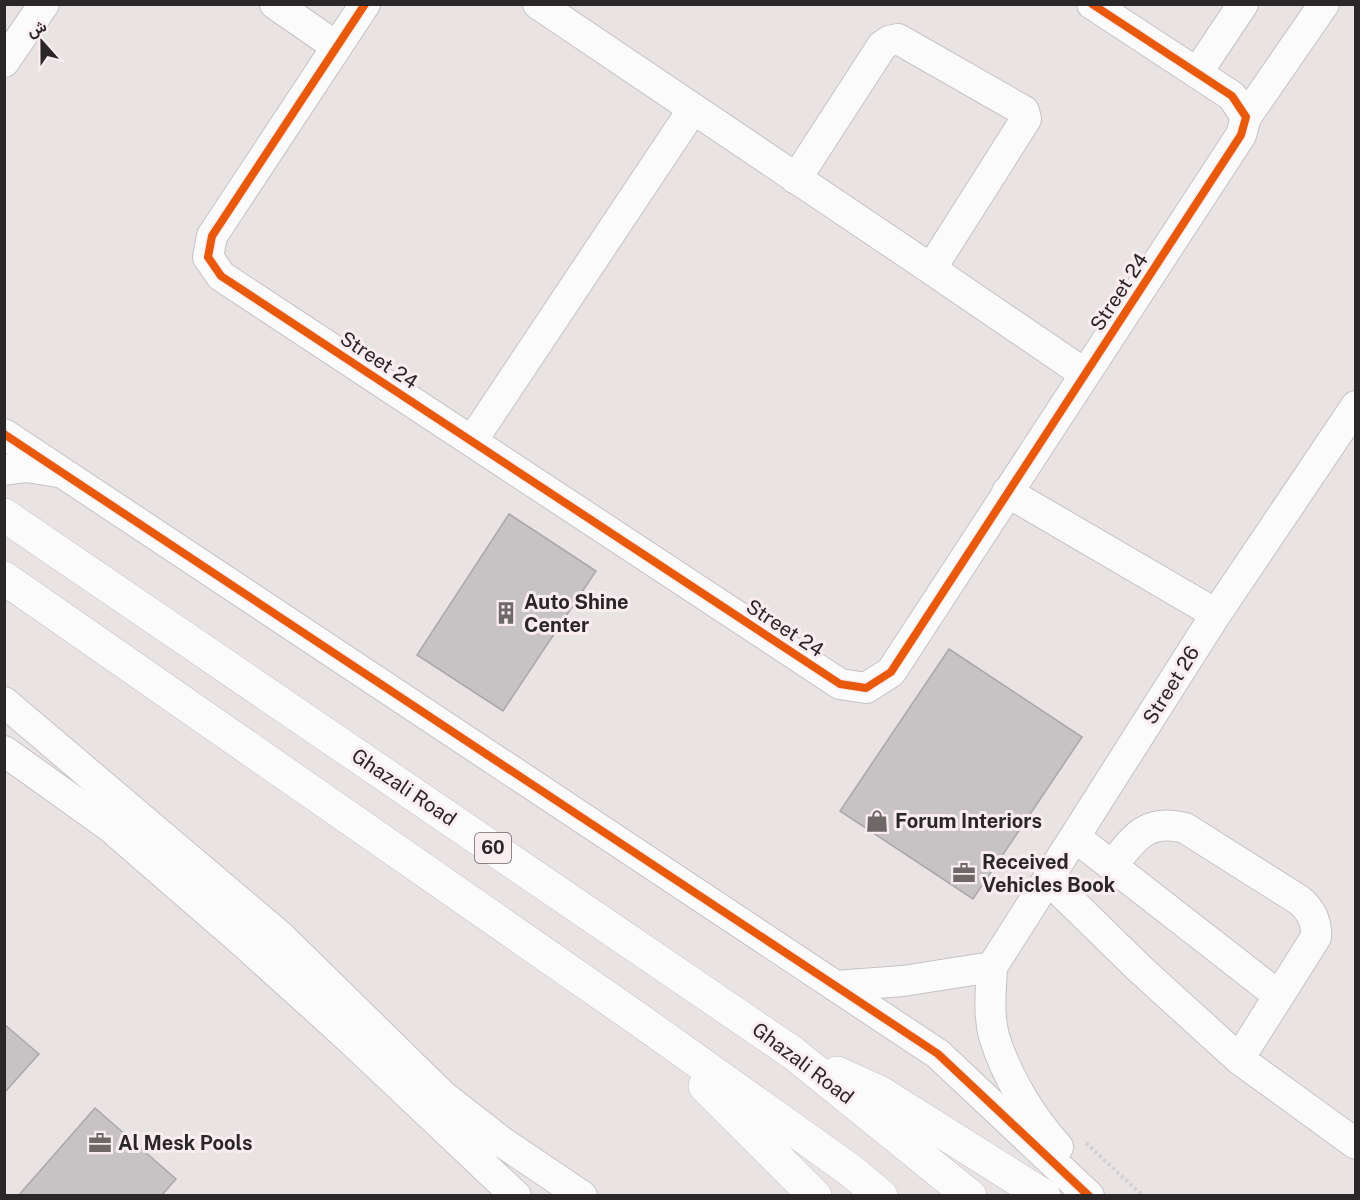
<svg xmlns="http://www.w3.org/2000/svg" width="1360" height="1200" font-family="'Public Sans',Vazirmatn,sans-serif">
<rect width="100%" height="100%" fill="#e9e3e4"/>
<path fill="#c7c3c4" stroke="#aba7a8" stroke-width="1.5" d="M509,514L596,571L503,711L417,655Z
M949,649L1082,737L973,899L840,811Z
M4,1024L39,1054L4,1093Z
M95,1108L176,1179L161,1196H18Z"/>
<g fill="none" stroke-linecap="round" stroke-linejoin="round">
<g stroke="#c6c2c2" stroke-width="32">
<path id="minor" d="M275,4L337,47
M365,4L212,236L208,257L221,276L840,684L866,688L891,672L1241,135L1246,117L1324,4
M538,4L931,269L1085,374
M1092,4L1232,96L1246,117
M4,62L44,4
M1197,73L1243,4
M796,179L882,46L889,41L898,39L1024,111L1026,119L931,269
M4,434L938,1054L1089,1196
M472,441L693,109
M4,470L27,467L58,472
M1007,492L1216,614
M4,702L280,936L442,1095L502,1142L582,1196
M4,751L109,826L245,944L348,1037L516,1196
M1075,837L1279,996
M1112,866C1134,838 1146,818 1185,828L1299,900C1311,910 1317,921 1316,937L1239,1059
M1048,879L1140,969L1239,1059L1356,1144
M835,986L903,981L992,967
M1058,1147C1031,1117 1006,1076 994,1036C988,1014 991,989 992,967L1216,614L1356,406"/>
</g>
<g stroke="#c6c2c2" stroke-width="34">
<path id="highway" d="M4,515L793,1053L970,1196
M4,578L638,1019L850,1170L881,1196
M837,1073L879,1092L1044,1196
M705,1086L815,1196"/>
</g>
<path stroke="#d2d0d0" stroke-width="4" stroke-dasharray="3 3" stroke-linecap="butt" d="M1086,1143L1143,1196"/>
<use href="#minor" stroke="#fcfbfb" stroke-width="30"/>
<use href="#highway" stroke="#fcfbfb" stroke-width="33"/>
<g stroke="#faedf0" stroke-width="11">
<path id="cycleway" d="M365,4L212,236L208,257L221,276L840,684L866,688L891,672L1241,135L1246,117L1232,96L1092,4
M4,434L938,1054L1089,1196"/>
</g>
<use href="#cycleway" stroke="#e8590c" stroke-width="8"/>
</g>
<defs>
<g id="building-bare" transform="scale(1.8)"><path d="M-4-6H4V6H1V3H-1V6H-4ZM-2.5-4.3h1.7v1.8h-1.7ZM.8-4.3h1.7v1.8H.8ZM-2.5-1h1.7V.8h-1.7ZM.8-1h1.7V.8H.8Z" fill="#6e6869" stroke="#faedf0" stroke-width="2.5" paint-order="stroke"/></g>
<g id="shop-bare" transform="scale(1.8)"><path d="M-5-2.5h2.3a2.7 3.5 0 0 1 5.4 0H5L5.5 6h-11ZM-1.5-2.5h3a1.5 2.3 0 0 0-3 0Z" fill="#6e6869" stroke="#faedf0" stroke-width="2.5" paint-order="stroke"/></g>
<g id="office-bare" transform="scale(1.8)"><path d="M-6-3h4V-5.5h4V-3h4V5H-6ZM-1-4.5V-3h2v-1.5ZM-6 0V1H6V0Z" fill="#6e6869" stroke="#faedf0" stroke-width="2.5" paint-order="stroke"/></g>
</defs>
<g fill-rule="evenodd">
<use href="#building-bare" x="506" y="613"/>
<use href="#shop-bare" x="877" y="821"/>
<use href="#office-bare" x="964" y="873"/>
<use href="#office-bare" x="100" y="1143"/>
</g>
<g text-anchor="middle" stroke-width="6" stroke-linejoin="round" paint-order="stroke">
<rect fill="#faedf0" stroke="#696263" stroke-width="1.5" x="475" y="833" width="36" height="30" rx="4.5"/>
<g font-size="18" font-weight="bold" fill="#2b2627">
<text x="493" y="854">60</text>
</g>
<g font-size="20" fill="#2b2627" stroke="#faedf0">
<text transform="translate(1119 292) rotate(-57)" y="7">Street 24</text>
<text transform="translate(379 360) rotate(33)" y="7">Street 24</text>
<text transform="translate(785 628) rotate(33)" y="7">Street 24</text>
<text transform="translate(1171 685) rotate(-58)" y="7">Street 26</text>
<text transform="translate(404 787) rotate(34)" y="7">Ghazali Road</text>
<text transform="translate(803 1063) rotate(37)" y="7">Ghazali Road</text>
</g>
<g font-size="20" font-weight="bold" fill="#2b2627" stroke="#faedf0" text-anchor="start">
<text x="524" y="609">Auto Shine<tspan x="524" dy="23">Center</tspan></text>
<text x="895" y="828">Forum Interiors</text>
<text x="982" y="869">Received<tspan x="982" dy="23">Vehicles Book</tspan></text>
<text x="118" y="1150">Al Mesk Pools</text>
</g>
</g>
<rect width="1360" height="1200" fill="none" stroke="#2b2627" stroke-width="12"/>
<g transform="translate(42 42) rotate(339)" stroke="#faedf0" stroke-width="4.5" paint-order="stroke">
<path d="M0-4.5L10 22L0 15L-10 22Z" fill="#2b2627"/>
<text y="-9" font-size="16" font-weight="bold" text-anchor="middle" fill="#2b2627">ش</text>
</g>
</svg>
